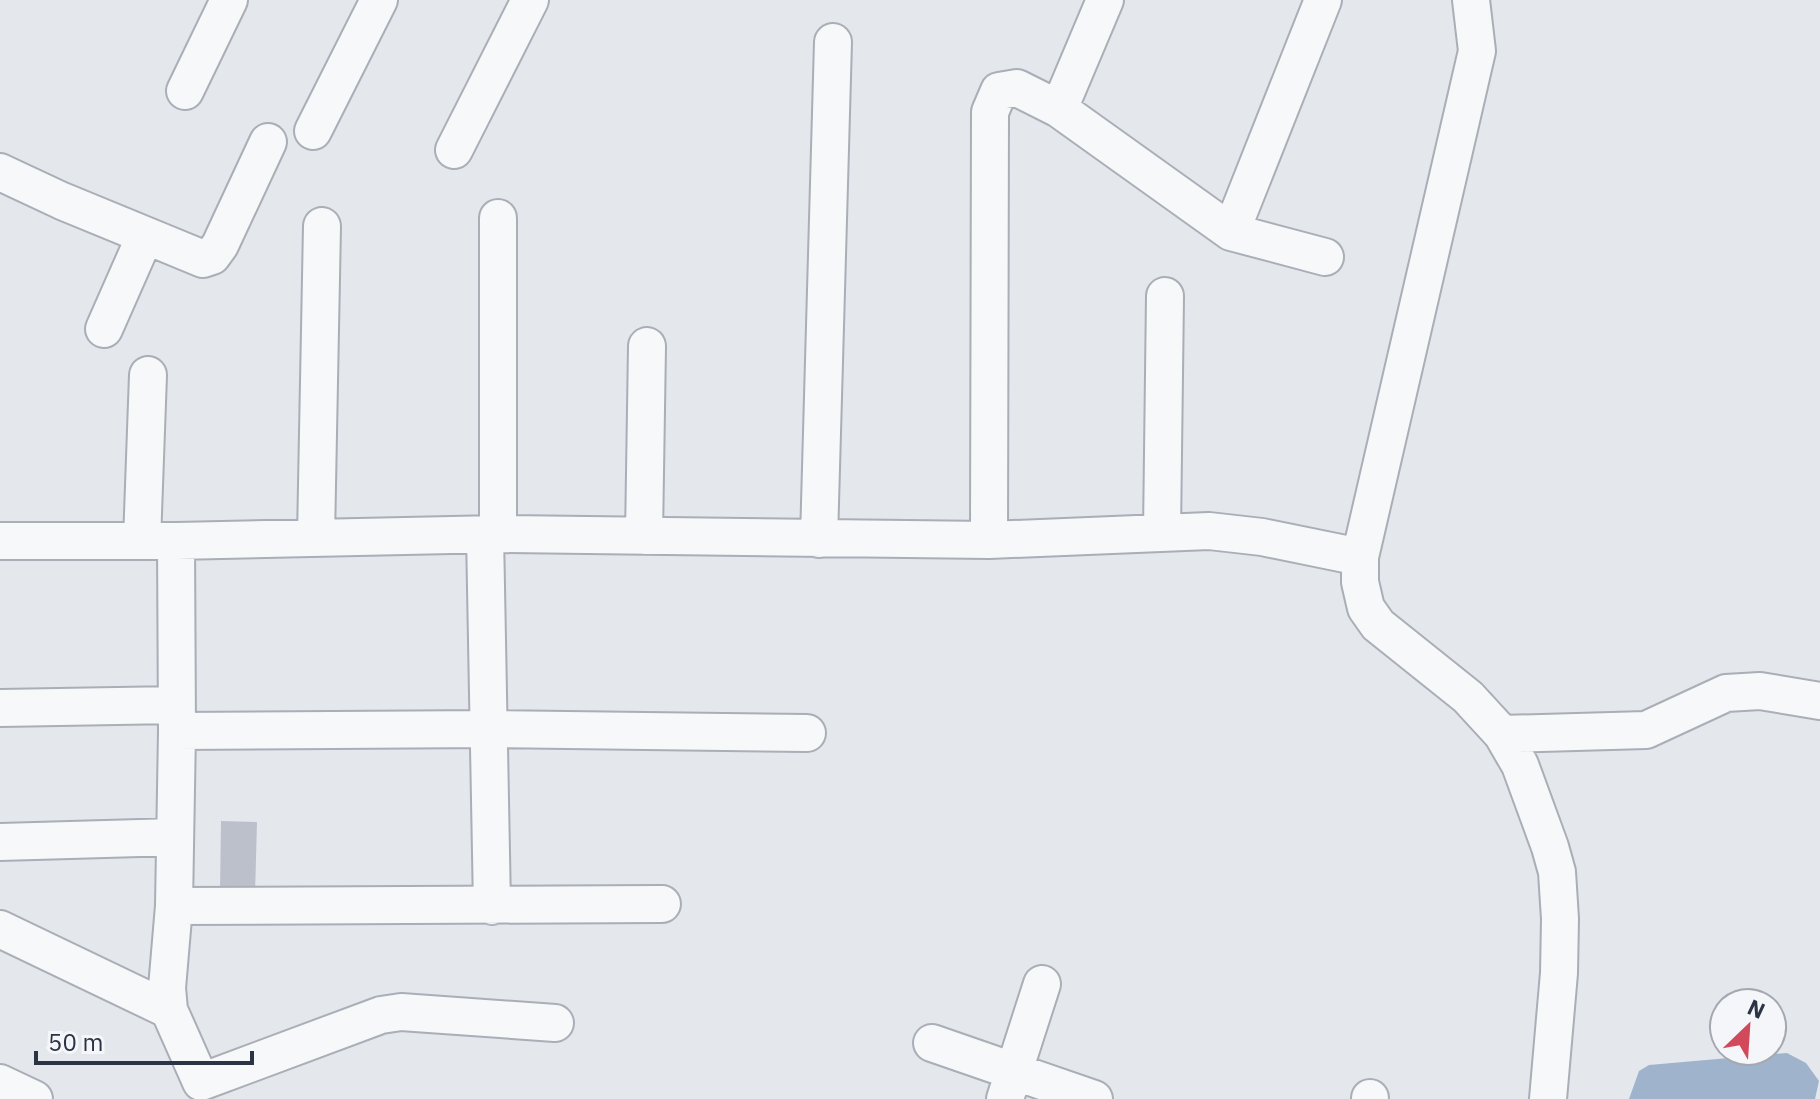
<svg xmlns="http://www.w3.org/2000/svg" width="1820" height="1099" font-family="'IBM Plex Sans',sans-serif">
<rect width="100%" height="100%" fill="#e4e7ec"/>
<path fill="#9fb4cc" d="M1787,1053L1806,1063L1819,1081L1815,1099H1629L1639,1071L1649,1065Z"/>
<path fill="#bbc0ca" d="M221,821L257,822L255,894L220,893Z"/>
<g fill="none" stroke-linecap="round" stroke-linejoin="round">
<g stroke="#a9aeb7" stroke-width="40">
<path id="minor" d="M1471,0L1477,51L1360,557V582L1366,608L1378,625L1468,697L1502,734L1520,765L1550,847L1557,872L1560,919L1559,973L1548,1099
M185,91L229,0
M1059,109L1105,0
M313,131L379,0
M454,150L530,0
M0,172L62,201L203,259L212,256L220,245L268,142
M1231,232L1323,0
M104,329L145,236
M1162,532L1165,296
M485,534L492,906
M498,534V218
M644,536L647,346
M316,537L322,226
M819,539L833,42
M989,540L990,112L999,91L1017,88L1059,109L1231,232L1325,257
M0,541H176L498,534L989,540L1209,531L1262,537L1360,557
M142,541L148,375
M176,541L177,731L174,906L167,988L169,1010L201,1082L381,1015L401,1012L555,1023
M0,708L176,705
M177,731L491,729L807,733
M1502,734L1646,730L1726,693L1760,691L1820,701
M0,842L175,837
M174,906L662,904
M0,929L169,1010
M932,1043L1094,1099
M0,1083L34,1099
M1005,1099L1042,984
M1370,1099V1098"/>
</g>
<use href="#minor" stroke="#f7f8fa" stroke-width="36"/>
</g>
<g transform="translate(1748 1027) rotate(25)"><circle r="38" fill="#f4f6f9" stroke="#a4a8b1" stroke-width="2"/>
<path d="M0-6L14 30L0 20L-14 30Z" fill="#d1495b"/>
<text y="-12" font-size="22" font-weight="bold" text-anchor="middle" fill="#2b3445">N</text>
</g>
<path d="M36 1051v12h216v-12" fill="none" stroke="#2b3445" stroke-width="4"/>
<text x="48" y="1051" font-size="24" fill="#2b3445" stroke="#f4f6f9" stroke-width="6" paint-order="stroke">50 m</text>
</svg>
